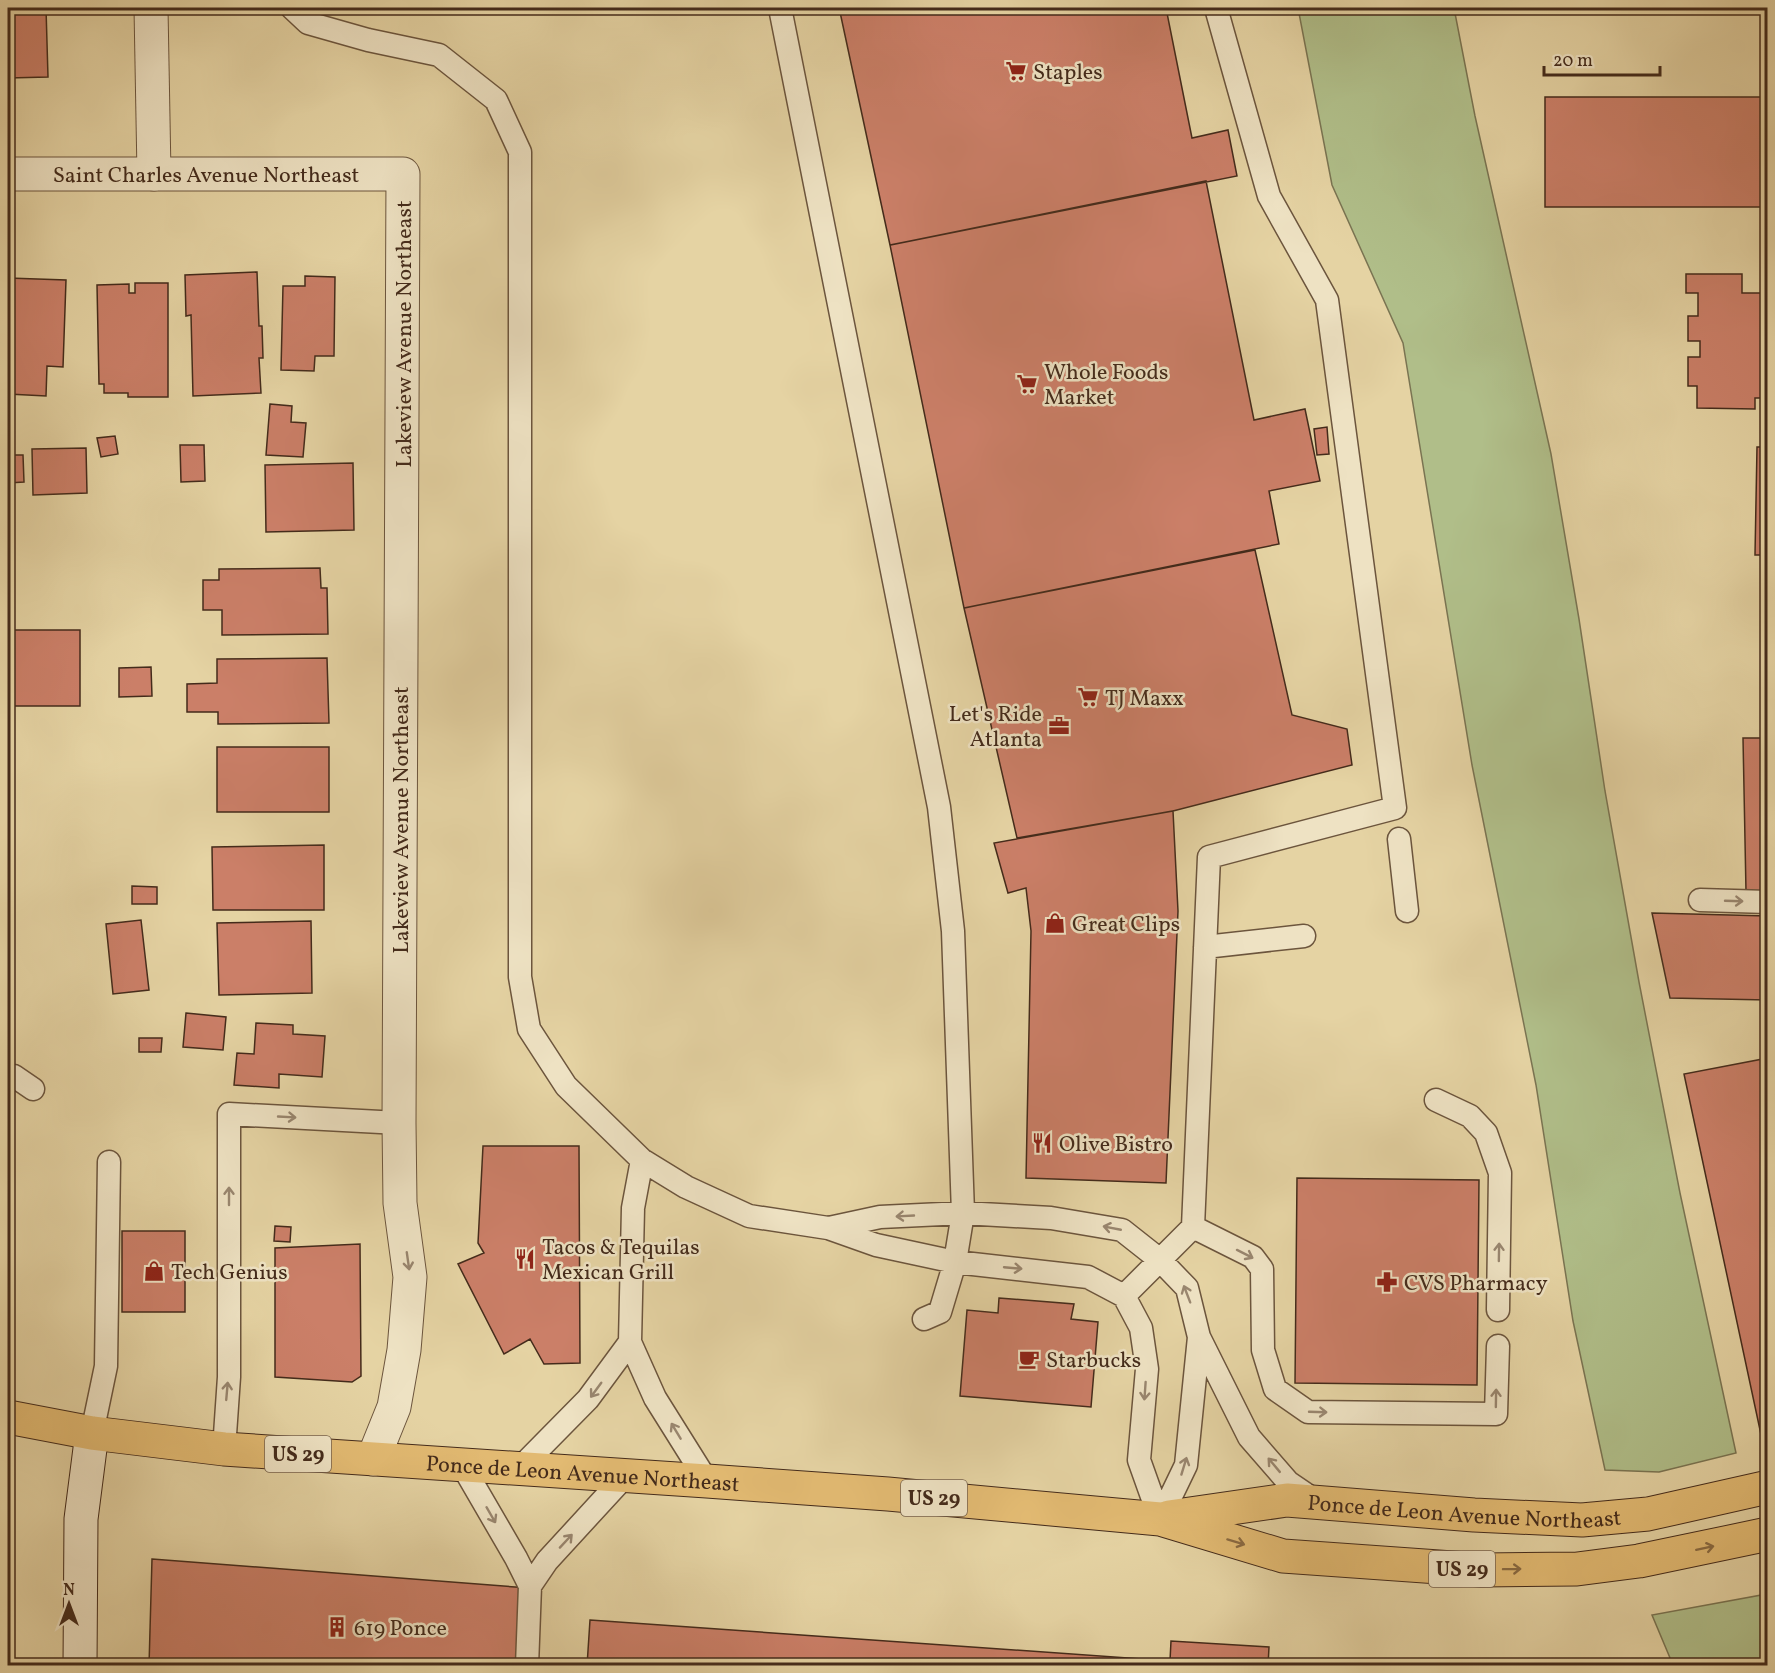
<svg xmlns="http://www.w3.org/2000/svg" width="1775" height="1673" font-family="Vollkorn,serif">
<rect width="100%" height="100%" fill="#e5d3a3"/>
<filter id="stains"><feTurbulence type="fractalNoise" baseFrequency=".00333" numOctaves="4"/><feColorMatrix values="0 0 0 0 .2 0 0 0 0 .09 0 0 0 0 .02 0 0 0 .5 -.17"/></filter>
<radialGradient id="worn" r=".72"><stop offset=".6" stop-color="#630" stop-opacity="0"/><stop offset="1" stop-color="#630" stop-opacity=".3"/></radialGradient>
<path fill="#b0be89" stroke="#7a7452" stroke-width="1.5" d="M1298,8H1454L1475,116L1551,454L1579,619L1605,791L1639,982L1680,1193L1736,1453L1659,1472L1605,1470L1573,1321L1536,1085L1472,765L1403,343L1332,185Z
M1767,1594V1665H1673L1652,1615Z"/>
<path fill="#cb7f68" stroke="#442b1b" stroke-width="1.5" d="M8,8H46L48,77L8,78Z
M862,8H1166L1192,138L1228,130L1237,176L890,245L840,12Z
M1545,97H1768V207H1545Z
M1206,181L1254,420L1305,409L1320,481L1269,491L1279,544L964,608L890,245Z
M257,272L259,326H262L263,358H259L261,393L193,396L191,315L186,316L185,275Z
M1686,274H1742V293H1768V398H1755V409L1697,408V386H1688V357H1700V341H1688V316H1698V293H1686Z
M305,276L335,277L334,356H315L314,371L281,370L283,286H305Z
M8,278L66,280L63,367L47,366L46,396L8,394Z
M135,283H168V397H128V393H104V384H99L97,285L129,284V293H135Z
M270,404L292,406L291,422L306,423L303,457L266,455Z
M1327,427L1329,454L1317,455L1314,429Z
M115,436L118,454L101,457L97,438Z
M180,445H204L205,481L181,482Z
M1757,447H1768V555H1755Z
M86,448L87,493L33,495L32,449Z
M8,455H23L24,482L8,483Z
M353,463L354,530L266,532L265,465Z
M1255,550L1292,715L1347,729L1352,765L1173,811L1017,838L964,608Z
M320,568L321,588H327L328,634L222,635V610H203V580H219V569Z
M8,630H80V706H8Z
M327,658L329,723L218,724V712H187V684L217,683V659Z
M151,667L152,696L119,697V668Z
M1743,738H1768V891H1746Z
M217,747H329V812H217Z
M1173,811L1178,911L1166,1183L1026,1178L1031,931L1026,888L1008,893L994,843Z
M324,845V910H213L212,847Z
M132,886L157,887V904H132Z
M1652,913L1768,916V1000L1670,998Z
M141,920L149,990L113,994L106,924Z
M311,921L312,993L219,995L217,923Z
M186,1013L226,1017L223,1050L183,1047Z
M256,1023L293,1025V1034L325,1036L322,1077L279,1074V1088L234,1085L237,1053L254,1054Z
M139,1038H162L161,1052H139Z
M1768,1058V1442L1763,1444L1684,1074Z
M8,1114H10L8,1185Z
M483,1146H579L580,1363L544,1364L530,1339L504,1354L458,1264L484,1253L478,1243Z
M1297,1178L1479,1180L1477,1385L1295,1383Z
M275,1226L291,1227L290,1242L274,1241Z
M122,1231H185V1312H122Z
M360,1244L361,1376L352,1382L275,1377V1248Z
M999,1298L1074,1304L1071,1319L1098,1322L1091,1407L960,1396L967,1310L998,1313Z
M152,1559L529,1588L522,1666H149Z
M590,1620L1170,1661L1171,1641L1269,1647L1268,1666H587Z"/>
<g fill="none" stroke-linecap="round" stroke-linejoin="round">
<g stroke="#6c553d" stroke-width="25">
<path id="lane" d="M292,8L308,23L368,40L439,55L496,100L520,152V977L529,1029L566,1086L642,1160L686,1187L749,1216L828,1228L876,1245L955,1262L1088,1277L1124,1296L1141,1328L1147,1369L1139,1460L1160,1519
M780,8L939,807L953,931L963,1213L955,1262L940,1312L924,1319
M1399,839L1407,911
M1700,900L1768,902
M1205,947L1304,936
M8,1076H14L33,1089
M1436,1100L1470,1116L1486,1133L1500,1173L1498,1310
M642,1160L633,1208L630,1342L655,1398L707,1481
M1193,1227L1253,1257L1262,1269L1263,1350L1275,1389L1308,1412L1496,1414L1498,1346
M829,1228L880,1217L963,1213L1051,1218L1122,1230L1160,1260L1187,1288L1199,1337L1249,1437L1288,1482L1316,1501
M1124,1296L1193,1227L1209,857L1395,808L1327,300L1269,196L1216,8
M92,1433L106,1366L109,1162
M224,1449L229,1377V1114L399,1123
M462,1465L516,1558L530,1586L527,1666
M519,1469L588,1399L630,1342
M1160,1519L1186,1465L1199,1337
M530,1586L547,1561L626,1475"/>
</g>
<g stroke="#6c553d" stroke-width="35">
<g id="street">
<path d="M151,8L154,174"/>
<path id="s1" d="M8,174H403L399,1123L400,1203L410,1277L404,1350L394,1407L373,1459"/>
</g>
</g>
<g stroke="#442b1b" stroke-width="35">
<path id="secondary" d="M80,1666L81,1519L92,1433"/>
</g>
<g stroke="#442b1b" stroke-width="35">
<g id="highway">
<path id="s2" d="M8,1417L92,1433L224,1449L707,1481L888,1494L1160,1519L1283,1556L1481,1570L1577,1569L1639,1561L1768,1534"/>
<path id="s3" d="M1169,1517L1287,1500L1474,1515L1582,1520L1648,1514L1768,1487"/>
</g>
</g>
<use href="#lane" stroke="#eee2c3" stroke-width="22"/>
<use href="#street" stroke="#eee2c3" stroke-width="33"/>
<use href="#secondary" stroke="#eee2c3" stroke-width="33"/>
<use href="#highway" stroke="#e2ba72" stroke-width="33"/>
</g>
<defs><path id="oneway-shaft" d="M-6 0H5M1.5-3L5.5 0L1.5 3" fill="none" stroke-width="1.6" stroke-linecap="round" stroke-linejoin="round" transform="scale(1.5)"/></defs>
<g stroke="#99866f">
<use href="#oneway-shaft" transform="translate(1734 901) rotate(2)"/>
<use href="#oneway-shaft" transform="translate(287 1117) rotate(3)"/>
<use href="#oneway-shaft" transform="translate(229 1196) rotate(-90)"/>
<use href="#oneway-shaft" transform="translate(905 1216) rotate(177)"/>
<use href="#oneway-shaft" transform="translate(1112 1228) rotate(-169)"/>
<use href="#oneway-shaft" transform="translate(1499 1252) rotate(-89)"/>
<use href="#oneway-shaft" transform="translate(1245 1254) rotate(27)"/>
<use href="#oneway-shaft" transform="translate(408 1261) rotate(82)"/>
<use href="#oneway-shaft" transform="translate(1013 1268) rotate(5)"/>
<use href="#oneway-shaft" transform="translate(1187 1294) rotate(-111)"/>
<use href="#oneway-shaft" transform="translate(596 1390) rotate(126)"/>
<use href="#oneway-shaft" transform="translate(227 1391) rotate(-85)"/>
<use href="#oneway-shaft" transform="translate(1145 1391) rotate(94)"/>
<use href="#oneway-shaft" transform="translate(1496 1398) rotate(-89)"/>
<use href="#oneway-shaft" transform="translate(1318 1412) rotate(2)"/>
<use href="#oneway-shaft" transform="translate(676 1431) rotate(-121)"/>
<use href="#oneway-shaft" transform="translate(1274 1465) rotate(-130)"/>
<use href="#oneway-shaft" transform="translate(1184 1466) rotate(-73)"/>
<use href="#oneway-shaft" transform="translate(491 1515) rotate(60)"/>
<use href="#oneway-shaft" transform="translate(566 1541) rotate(-47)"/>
</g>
<g stroke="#8b6b42">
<use href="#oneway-shaft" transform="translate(1236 1542) rotate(17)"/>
<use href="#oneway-shaft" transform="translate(1705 1548) rotate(-12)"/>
<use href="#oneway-shaft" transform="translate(1512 1569) rotate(-1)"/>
</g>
<defs>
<g id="supermarket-bare" transform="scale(1.62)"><path d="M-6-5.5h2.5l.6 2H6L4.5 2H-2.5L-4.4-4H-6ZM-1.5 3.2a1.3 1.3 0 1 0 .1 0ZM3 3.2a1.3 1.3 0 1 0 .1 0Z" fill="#8f2418" stroke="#eee2c3" stroke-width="2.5" paint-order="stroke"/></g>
<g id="office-bare" transform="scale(1.62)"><path d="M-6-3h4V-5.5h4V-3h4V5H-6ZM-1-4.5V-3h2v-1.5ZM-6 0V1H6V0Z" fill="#8f2418" stroke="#eee2c3" stroke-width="2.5" paint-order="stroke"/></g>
<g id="shop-bare" transform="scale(1.62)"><path d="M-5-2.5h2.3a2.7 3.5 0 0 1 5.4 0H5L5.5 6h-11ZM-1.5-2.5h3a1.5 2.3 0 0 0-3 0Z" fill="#8f2418" stroke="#eee2c3" stroke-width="2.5" paint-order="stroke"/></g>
<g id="restaurant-bare" transform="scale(1.62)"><path d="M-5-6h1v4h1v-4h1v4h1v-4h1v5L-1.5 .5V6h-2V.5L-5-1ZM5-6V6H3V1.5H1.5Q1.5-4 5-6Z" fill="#8f2418" stroke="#eee2c3" stroke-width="2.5" paint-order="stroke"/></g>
<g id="pharmacy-bare" transform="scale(1.62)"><path d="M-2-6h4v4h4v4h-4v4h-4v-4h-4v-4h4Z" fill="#8f2418" stroke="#eee2c3" stroke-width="2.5" paint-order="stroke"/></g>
<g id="cafe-bare" transform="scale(1.62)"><path d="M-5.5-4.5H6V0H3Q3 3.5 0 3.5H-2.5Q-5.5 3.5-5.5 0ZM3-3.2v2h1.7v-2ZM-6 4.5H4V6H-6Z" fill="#8f2418" stroke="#eee2c3" stroke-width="2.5" paint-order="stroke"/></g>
<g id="building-bare" transform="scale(1.62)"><path d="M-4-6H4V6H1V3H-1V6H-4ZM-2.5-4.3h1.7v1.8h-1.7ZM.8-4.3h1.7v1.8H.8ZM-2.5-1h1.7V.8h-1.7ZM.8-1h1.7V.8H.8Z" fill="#8f2418" stroke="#eee2c3" stroke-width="2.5" paint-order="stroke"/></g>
</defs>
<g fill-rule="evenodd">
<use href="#supermarket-bare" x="1016" y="71"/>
<use href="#supermarket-bare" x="1027" y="384"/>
<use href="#supermarket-bare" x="1088" y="697"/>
<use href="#office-bare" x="1059" y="726"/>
<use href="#shop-bare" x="1055" y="923"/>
<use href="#restaurant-bare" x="1042" y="1143"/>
<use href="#restaurant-bare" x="525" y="1259"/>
<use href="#shop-bare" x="154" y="1271"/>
<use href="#pharmacy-bare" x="1387" y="1282"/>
<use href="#cafe-bare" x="1029" y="1359"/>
<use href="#building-bare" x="337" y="1627"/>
</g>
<g text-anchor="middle" stroke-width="5" stroke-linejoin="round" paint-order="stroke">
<g fill="#eee2c3" stroke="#77624d" stroke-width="1.5">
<rect x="265" y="1436" width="66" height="36" rx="4.5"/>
<rect x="901" y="1480" width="66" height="36" rx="4.5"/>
<rect x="1429" y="1551" width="66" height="36" rx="4.5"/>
</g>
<g font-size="21" font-weight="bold" fill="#442b1b">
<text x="298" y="1461">US 29</text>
<text x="934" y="1505">US 29</text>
<text x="1462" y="1576">US 29</text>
</g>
<g font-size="22" fill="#442b1b" stroke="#eee2c3" text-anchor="start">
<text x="1033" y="79">Staples</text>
<text x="1044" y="379">Whole Foods<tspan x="1044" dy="25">Market</tspan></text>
<text x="1105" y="705">TJ Maxx</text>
<text x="1042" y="721" text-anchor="end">Let's Ride<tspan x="1042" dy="25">Atlanta</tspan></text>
<text x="1072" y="931">Great Clips</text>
<text x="1059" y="1151">Olive Bistro</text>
<text x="542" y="1254">Tacos &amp; Tequilas<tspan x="542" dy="25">Mexican Grill</tspan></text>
<text x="171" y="1279">Tech Genius</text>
<text x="1404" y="1290">CVS Pharmacy</text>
<text x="1046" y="1367">Starbucks</text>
<text x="354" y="1635">619 Ponce</text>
</g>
<g font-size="22" fill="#442b1b" stroke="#eee2c3">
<text dy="8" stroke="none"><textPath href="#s1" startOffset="198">Saint Charles Avenue Northeast</textPath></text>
<text transform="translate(403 334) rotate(-90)" y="8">Lakeview Avenue Northeast</text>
<text transform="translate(400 820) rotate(-90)" y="8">Lakeview Avenue Northeast</text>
<text dy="8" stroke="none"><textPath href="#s2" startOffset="578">Ponce de Leon Avenue Northeast</textPath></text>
<text dy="8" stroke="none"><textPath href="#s3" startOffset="297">Ponce de Leon Avenue Northeast</textPath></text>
</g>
</g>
<rect width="1775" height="1673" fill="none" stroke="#e5d3a3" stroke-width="30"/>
<rect x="9" y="9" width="1757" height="1655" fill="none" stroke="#442b1b" stroke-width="3"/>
<rect x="15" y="15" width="1745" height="1643" fill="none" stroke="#442b1b" stroke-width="1.5"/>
<g transform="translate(69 1604)" stroke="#eee2c3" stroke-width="4.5" paint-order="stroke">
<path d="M0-4.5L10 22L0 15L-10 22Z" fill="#442b1b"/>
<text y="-9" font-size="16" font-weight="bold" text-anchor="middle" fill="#442b1b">N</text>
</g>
<path d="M1544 66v9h116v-9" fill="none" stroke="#442b1b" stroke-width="3"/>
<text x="1553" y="66" font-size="18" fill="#442b1b" stroke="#eee2c3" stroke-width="4.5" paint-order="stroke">20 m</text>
<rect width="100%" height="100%" filter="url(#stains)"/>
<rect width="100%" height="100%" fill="url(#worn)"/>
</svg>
